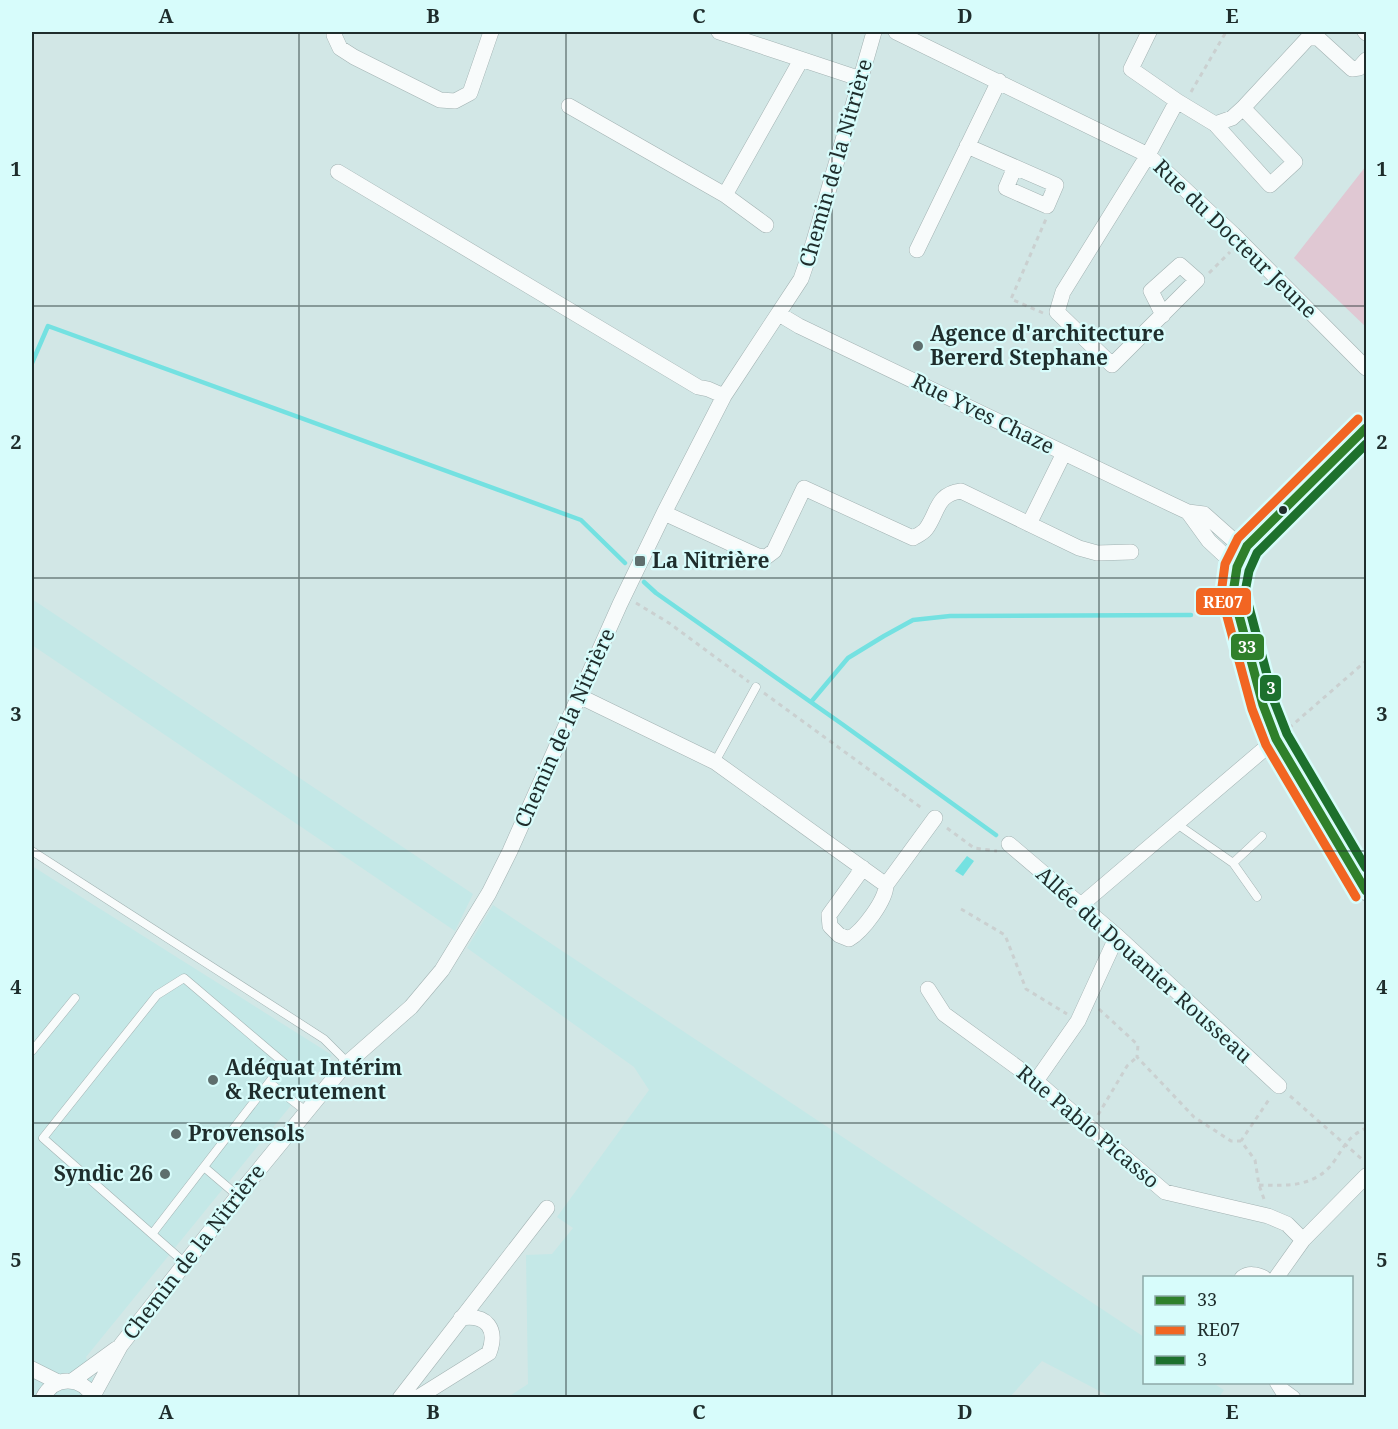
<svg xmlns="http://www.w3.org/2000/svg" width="1398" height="1429" font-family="'Noto Serif',serif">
<rect width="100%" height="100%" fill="#d2e7e6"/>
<path fill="#c4e8e7" d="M32,599L473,894L455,931L32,645Z
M32,866L332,1055L86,1357L98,1397H32Z
M493,905L1144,1337V1382L1213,1383L1224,1390L1219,1397H1111L1042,1361L1010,1397H508L528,1384L526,1255L552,1254L573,1228L557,1217L649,1090L634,1067L467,948Z"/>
<path fill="#e0c8d3" d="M1366,166V327L1294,258Z"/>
<path fill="#74e1e1" d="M967,856L974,861L963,876L955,871Z"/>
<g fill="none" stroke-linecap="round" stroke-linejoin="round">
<path stroke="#74e1e1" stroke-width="4.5" d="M32,363L48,326L581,520L625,563
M644,582L656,593L842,724L996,835
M811,702L848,658L884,636L913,620L950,616L1191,615"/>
<g stroke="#a2b2b2" stroke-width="9">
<path id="service" d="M715,762L756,687
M1177,824L1233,863L1262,836
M32,851L324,1039L348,1063
M1233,863L1257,897
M32,1051L75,998
M270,1083L307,1112
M204,1167L238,1196
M152,1234L284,1063L184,978L157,995L43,1138L185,1263"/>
</g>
<g stroke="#a2b2b2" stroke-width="16">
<path id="minor" d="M335,32L334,35L340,48L354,57L440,100L455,101L470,93L491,32
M719,32L861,79
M896,32L1148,155L1233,234L1366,368
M1149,32L1131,69L1177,101L1148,155L1063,292L1057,312L1112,365L1197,280L1180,265L1151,291L1163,315
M1365,32L1366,33
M1177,101L1215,124L1270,185L1295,162L1243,108
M569,106L725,195L801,60
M1215,124L1232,118L1243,108L1308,38H1318L1352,69L1359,68L1366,60
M967,146L1056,185L1047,206L1006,188L1015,167
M338,172L698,387L708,389L724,396
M725,195L766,225
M917,250L999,81
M779,314L799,326L1171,504L1188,512L1204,514L1231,538L1247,546
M1188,512L1209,541L1237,567
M664,513L758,556L766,557L774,551L804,488L913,538C918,535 923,533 926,529C938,513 936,494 961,491L1079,548L1097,553L1131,552
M1029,524L1064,453
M579,696L715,762L886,885C886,900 863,931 849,939L839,935L830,926L829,915L863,868
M1009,844L1117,936L1279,1086
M886,885L935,818
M1081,905L1276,739
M928,989L944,1014L1036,1081L1165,1192L1268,1216L1287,1224L1303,1240
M1036,1081L1078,1021L1117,936
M1242,1278C1248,1273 1257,1274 1264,1278
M1276,1278L1303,1240L1366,1176
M32,1369L58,1382
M72,1381L116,1349
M1277,1382L1282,1390L1293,1398
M93,1396L121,1345L248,1183L344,1066L411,1007L442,970L489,893L510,851L620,604L664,513L724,396L801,279L813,244L874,32
M43,1398C54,1375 82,1376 94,1398
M400,1398L547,1208
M417,1398L489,1353C498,1329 487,1314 461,1318"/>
</g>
<g stroke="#a2b2b2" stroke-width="20">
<path id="tertiary" d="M1366,428L1247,546L1237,567L1233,593L1263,705L1276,739L1366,891"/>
</g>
<path stroke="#cad0d0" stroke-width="3" stroke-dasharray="4.5 4.5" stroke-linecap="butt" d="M1191,92L1226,32
M1209,273L1230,252
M1043,313L1011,299L1046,219
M636,603L669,623L749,682
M764,693L923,809
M1289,728L1366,661
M947,828L974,848L997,851
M961,909L1005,935L1026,989L1067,1014
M1099,1009L1138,1045L1137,1057L1194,1117L1231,1141H1241
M1290,1096L1364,1161
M1098,1115L1127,1066L1137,1057
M1259,1185C1288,1186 1317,1187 1335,1160C1345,1145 1349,1136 1366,1128
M1264,1199L1259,1185L1255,1160L1241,1141L1270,1098"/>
<use href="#service" stroke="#f8fbfb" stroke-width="8"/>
<use href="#minor" stroke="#f8fbfb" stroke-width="15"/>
<use href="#tertiary" stroke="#f8fbfb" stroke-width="18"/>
<g stroke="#d7fcfb" stroke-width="14">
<path id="bus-1" d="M1366,428L1247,546L1237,567L1233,593L1263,705L1276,739L1366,891"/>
</g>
<g stroke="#d7fcfb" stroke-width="14">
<path id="bus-2" d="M1356,897L1266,745L1252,709L1221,594L1225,564L1238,538L1358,419"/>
</g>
<g stroke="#d7fcfb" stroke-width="14">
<path id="bus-3" d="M1366,444L1257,553L1249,571L1245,592L1274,701L1287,734L1366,868"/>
</g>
<use href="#bus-1" stroke="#2f802b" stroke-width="9"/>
<use href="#bus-2" stroke="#f26522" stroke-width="9"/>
<use href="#bus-3" stroke="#1d702d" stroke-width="9"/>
</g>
<path fill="none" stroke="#1f2d2c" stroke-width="1.5" stroke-opacity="0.55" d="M299,32V1398M566,32V1398M832,32V1398M1099,32V1398M32,306H1366M32,578H1366M32,851H1366M32,1123H1366"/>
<g fill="#5e6e6d" stroke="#d7fcfb" stroke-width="2">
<circle cx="918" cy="346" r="6"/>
<rect x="634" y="555" width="12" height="12" rx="3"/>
<circle cx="213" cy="1080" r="6"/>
<circle cx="176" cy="1134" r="6"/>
<circle cx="165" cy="1174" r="6"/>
</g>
<circle fill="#1f2d2c" stroke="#d7fcfb" stroke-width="2" cx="1283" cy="510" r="5"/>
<g text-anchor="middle" stroke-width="4.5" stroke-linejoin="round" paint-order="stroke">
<g font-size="21" fill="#1f2d2c" stroke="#d7fcfb">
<text transform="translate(836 163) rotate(-74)" y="7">Chemin de la Nitrière</text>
<text transform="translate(1235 239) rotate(44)" y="7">Rue du Docteur Jeune</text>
<text transform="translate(983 414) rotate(26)" y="7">Rue Yves Chaze</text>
<text transform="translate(565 728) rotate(-66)" y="7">Chemin de la Nitrière</text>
<text transform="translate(1144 965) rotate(42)" y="7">Allée du Douanier Rousseau</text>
<text transform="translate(1088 1127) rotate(40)" y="7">Rue Pablo Picasso</text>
<text transform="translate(194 1252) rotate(-52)" y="7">Chemin de la Nitrière</text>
</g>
<g font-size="21" font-weight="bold" fill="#1f2d2c" stroke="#d7fcfb" text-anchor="start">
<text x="930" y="341">Agence d'architecture<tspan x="930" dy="24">Bererd Stephane</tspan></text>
<text x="652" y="568">La Nitrière</text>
<text x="225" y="1075">Adéquat Intérim<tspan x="225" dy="24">&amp; Recrutement</tspan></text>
<text x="188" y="1141">Provensols</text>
<text x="153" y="1181" text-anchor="end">Syndic 26</text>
</g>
</g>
<g stroke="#d7fcfb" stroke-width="2">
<rect x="1195" y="587" width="57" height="29" rx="6" fill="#f26522"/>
<rect x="1230" y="633" width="35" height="28" rx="6" fill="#2f802b"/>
<rect x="1259" y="674" width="23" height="28" rx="6" fill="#1d702d"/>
</g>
<g font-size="16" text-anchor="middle" font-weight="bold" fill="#fff">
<text x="1223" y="608">RE07</text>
<text x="1247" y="653">33</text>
<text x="1271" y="694">3</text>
</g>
<rect width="1398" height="1429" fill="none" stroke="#d7fcfb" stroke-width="66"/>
<rect x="1143" y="1276" width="210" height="108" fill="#d7fcfb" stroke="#8da9a8" stroke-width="1.5"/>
<rect x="1155" y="1296" width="30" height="9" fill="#2f802b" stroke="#8da9a8" stroke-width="1.5"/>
<text x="1197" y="1306" font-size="18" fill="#1f2d2c">33</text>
<rect x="1155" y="1326" width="30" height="9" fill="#f26522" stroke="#8da9a8" stroke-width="1.5"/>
<text x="1197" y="1336" font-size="18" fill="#1f2d2c">RE07</text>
<rect x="1155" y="1356" width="30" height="9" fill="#1d702d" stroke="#8da9a8" stroke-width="1.5"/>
<text x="1197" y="1366" font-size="18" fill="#1f2d2c">3</text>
<rect x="33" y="33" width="1332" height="1363" fill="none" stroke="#1f2d2c" stroke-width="2"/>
<g font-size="20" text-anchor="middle" font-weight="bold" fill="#1f2d2c">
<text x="166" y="23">A</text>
<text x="433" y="23">B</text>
<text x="699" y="23">C</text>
<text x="965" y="23">D</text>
<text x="1232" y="23">E</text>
<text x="16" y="176">1</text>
<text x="1382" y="176">1</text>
<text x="16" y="449">2</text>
<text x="1382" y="449">2</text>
<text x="16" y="721">3</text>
<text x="1382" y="721">3</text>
<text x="16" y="994">4</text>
<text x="1382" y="994">4</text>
<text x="16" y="1267">5</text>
<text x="1382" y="1267">5</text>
<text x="166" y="1419">A</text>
<text x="433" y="1419">B</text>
<text x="699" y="1419">C</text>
<text x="965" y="1419">D</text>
<text x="1232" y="1419">E</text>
</g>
</svg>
